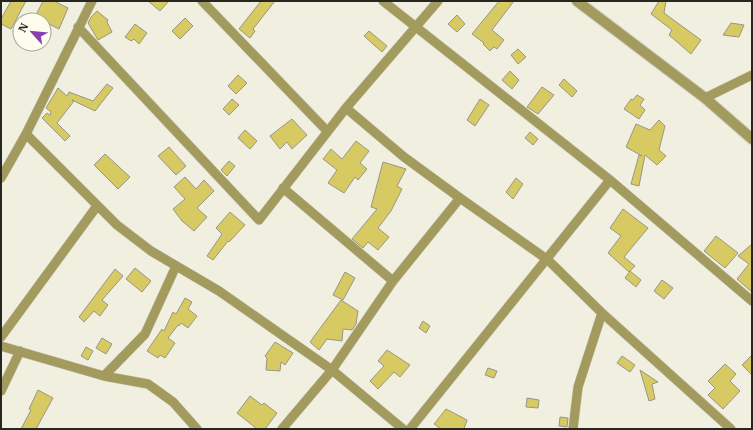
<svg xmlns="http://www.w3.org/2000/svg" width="753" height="430" font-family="'IBM Plex Serif',serif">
<rect width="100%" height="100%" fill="#f0efe0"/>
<path fill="#d7ca63" stroke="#989689" d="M11,1H26L11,29L1,24V19Z
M43,1H54L68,8L59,29L35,17Z
M148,1H169L160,11Z
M261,1H275L253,29L255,31L250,38L239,29Z
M499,1H514L492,30L504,40L497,49L494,47L490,51L483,44L484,43L472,34Z
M659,1H666L664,13L701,40L691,54L669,35L672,30L651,14Z
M97,11L108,20L107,22L112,32L98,40L88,23L91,17Z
M457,15L465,24L457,32L448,24Z
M185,18L193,26L180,39L172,31Z
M731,23L744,25L739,37L723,35Z
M135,24L147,33L139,44L134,39L131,41L125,37Z
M369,31L387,46L382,52L364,36Z
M518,49L526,57L518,64L511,55Z
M510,71L519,80L512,89L502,80Z
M238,75L247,83L236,94L228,86Z
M564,79L577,91L572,97L559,85Z
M107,84L113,88L95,111L72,100L74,101L57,123L70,136L65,141L42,118L47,113L50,115L51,112L46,108L58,88L67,96L69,92L93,101Z
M542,87L554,95L538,114L527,107Z
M637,95L644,99L640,105L645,110L639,119L624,109L631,99L633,100Z
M232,99L239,105L229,115L223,109Z
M480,99L489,105L475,126L467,120Z
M292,119L307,135L292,149L287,142L280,149L270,136Z
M659,120L665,126L659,150L666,156L657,165L645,155L639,186L631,184L639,155L642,156L626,147L636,124L650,130Z
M245,130L257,141L250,149L238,138Z
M530,132L538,139L533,145L525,138Z
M356,141L369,151L360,163L367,169L358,180L355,177L344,193L328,183L337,170L323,159L331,149L342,159Z
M169,147L186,166L176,175L158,156Z
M105,154L130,177L118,189L94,165Z
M229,161L235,166L227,176L221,170Z
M383,162L406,169L397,186L402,189L391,211L378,228L389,237L378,250L368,242L363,248L352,239L377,209L371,207Z
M185,177L196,189L204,180L214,191L197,208L207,217L194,231L182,221L173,209L185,199L174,187Z
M516,178L523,184L513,199L506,192Z
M623,209L648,228L624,257L635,266L629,272L608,253L621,236L610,228Z
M230,212L245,225L229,242L228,241L213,260L207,256L222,234L216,228Z
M716,236L738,253L725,268L704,251Z
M752,244V292L737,279L749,264L738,256Z
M135,268L151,281L142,292L126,279Z
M115,269L123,276L102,300L108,305L100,316L94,311L84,322L79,317Z
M630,271L641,280L636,287L625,278Z
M345,272L355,278L343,300L333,295Z
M662,280L673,288L664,299L654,291Z
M185,298L192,302L188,309L197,316L188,328L181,323L179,326L178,325L168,338L175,343L165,358L160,355L158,358L147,351L162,329L164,331L173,312L176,314Z
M341,300L358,311L356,324L352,330L343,329L342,341L327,339L319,350L310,342Z
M423,321L430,326L426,333L419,328Z
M102,338L112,344L106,354L96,348Z
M275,342L293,353L285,365L281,362L280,371L266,370L267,358L265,356Z
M86,347L93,351L88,360L81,356Z
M387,350L410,365L400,377L394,372L378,389L370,381L384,366L378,361Z
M752,355V375L742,365Z
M622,356L635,365L630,372L617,363Z
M725,364L736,374L730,381L740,391L723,409L708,395L715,388L708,381Z
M488,368L497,371L494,378L485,375Z
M640,370L658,382L652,384L655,399L649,401Z
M38,390L53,398L36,429H21L31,410L29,409Z
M250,396L262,405L264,403L277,413L265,429H257L237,413Z
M527,398L539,400L538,408L526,407Z
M446,409L467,420L464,429H441L434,424Z
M560,417L568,418L567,427L559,426Z"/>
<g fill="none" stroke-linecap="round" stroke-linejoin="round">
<g stroke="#cccbbe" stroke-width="10">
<path id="minor" d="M202,1L327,131
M383,1L610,180L752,301
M78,27L259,220L346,108L438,1
M705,98L752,75
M26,134L117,225L151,251L219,291L332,370L403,429
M1,178L26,134L92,1
M283,188L393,281
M460,198L548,260L602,313L731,429
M1,337L97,206
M1,346L104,376L148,384L173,402L197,429
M104,376L145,334L176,266
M1,391L20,351
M282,429L332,370L393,281L460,198L404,157L346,108
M410,429L610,180
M573,429L578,387L602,313"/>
</g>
<g stroke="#cccbbe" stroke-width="12">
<path id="tertiary" d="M577,1L705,98L752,139"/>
</g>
<use href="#minor" stroke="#a39b5d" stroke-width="9"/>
<use href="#tertiary" stroke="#a39b5d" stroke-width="10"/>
</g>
<rect width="753" height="430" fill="none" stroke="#272721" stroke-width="4"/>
<g transform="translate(32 32) rotate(297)"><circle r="19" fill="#fefced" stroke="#a8a79b"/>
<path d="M0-3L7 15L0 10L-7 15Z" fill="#8a3fb1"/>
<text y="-6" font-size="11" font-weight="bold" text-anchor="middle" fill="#272721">N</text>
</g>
</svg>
